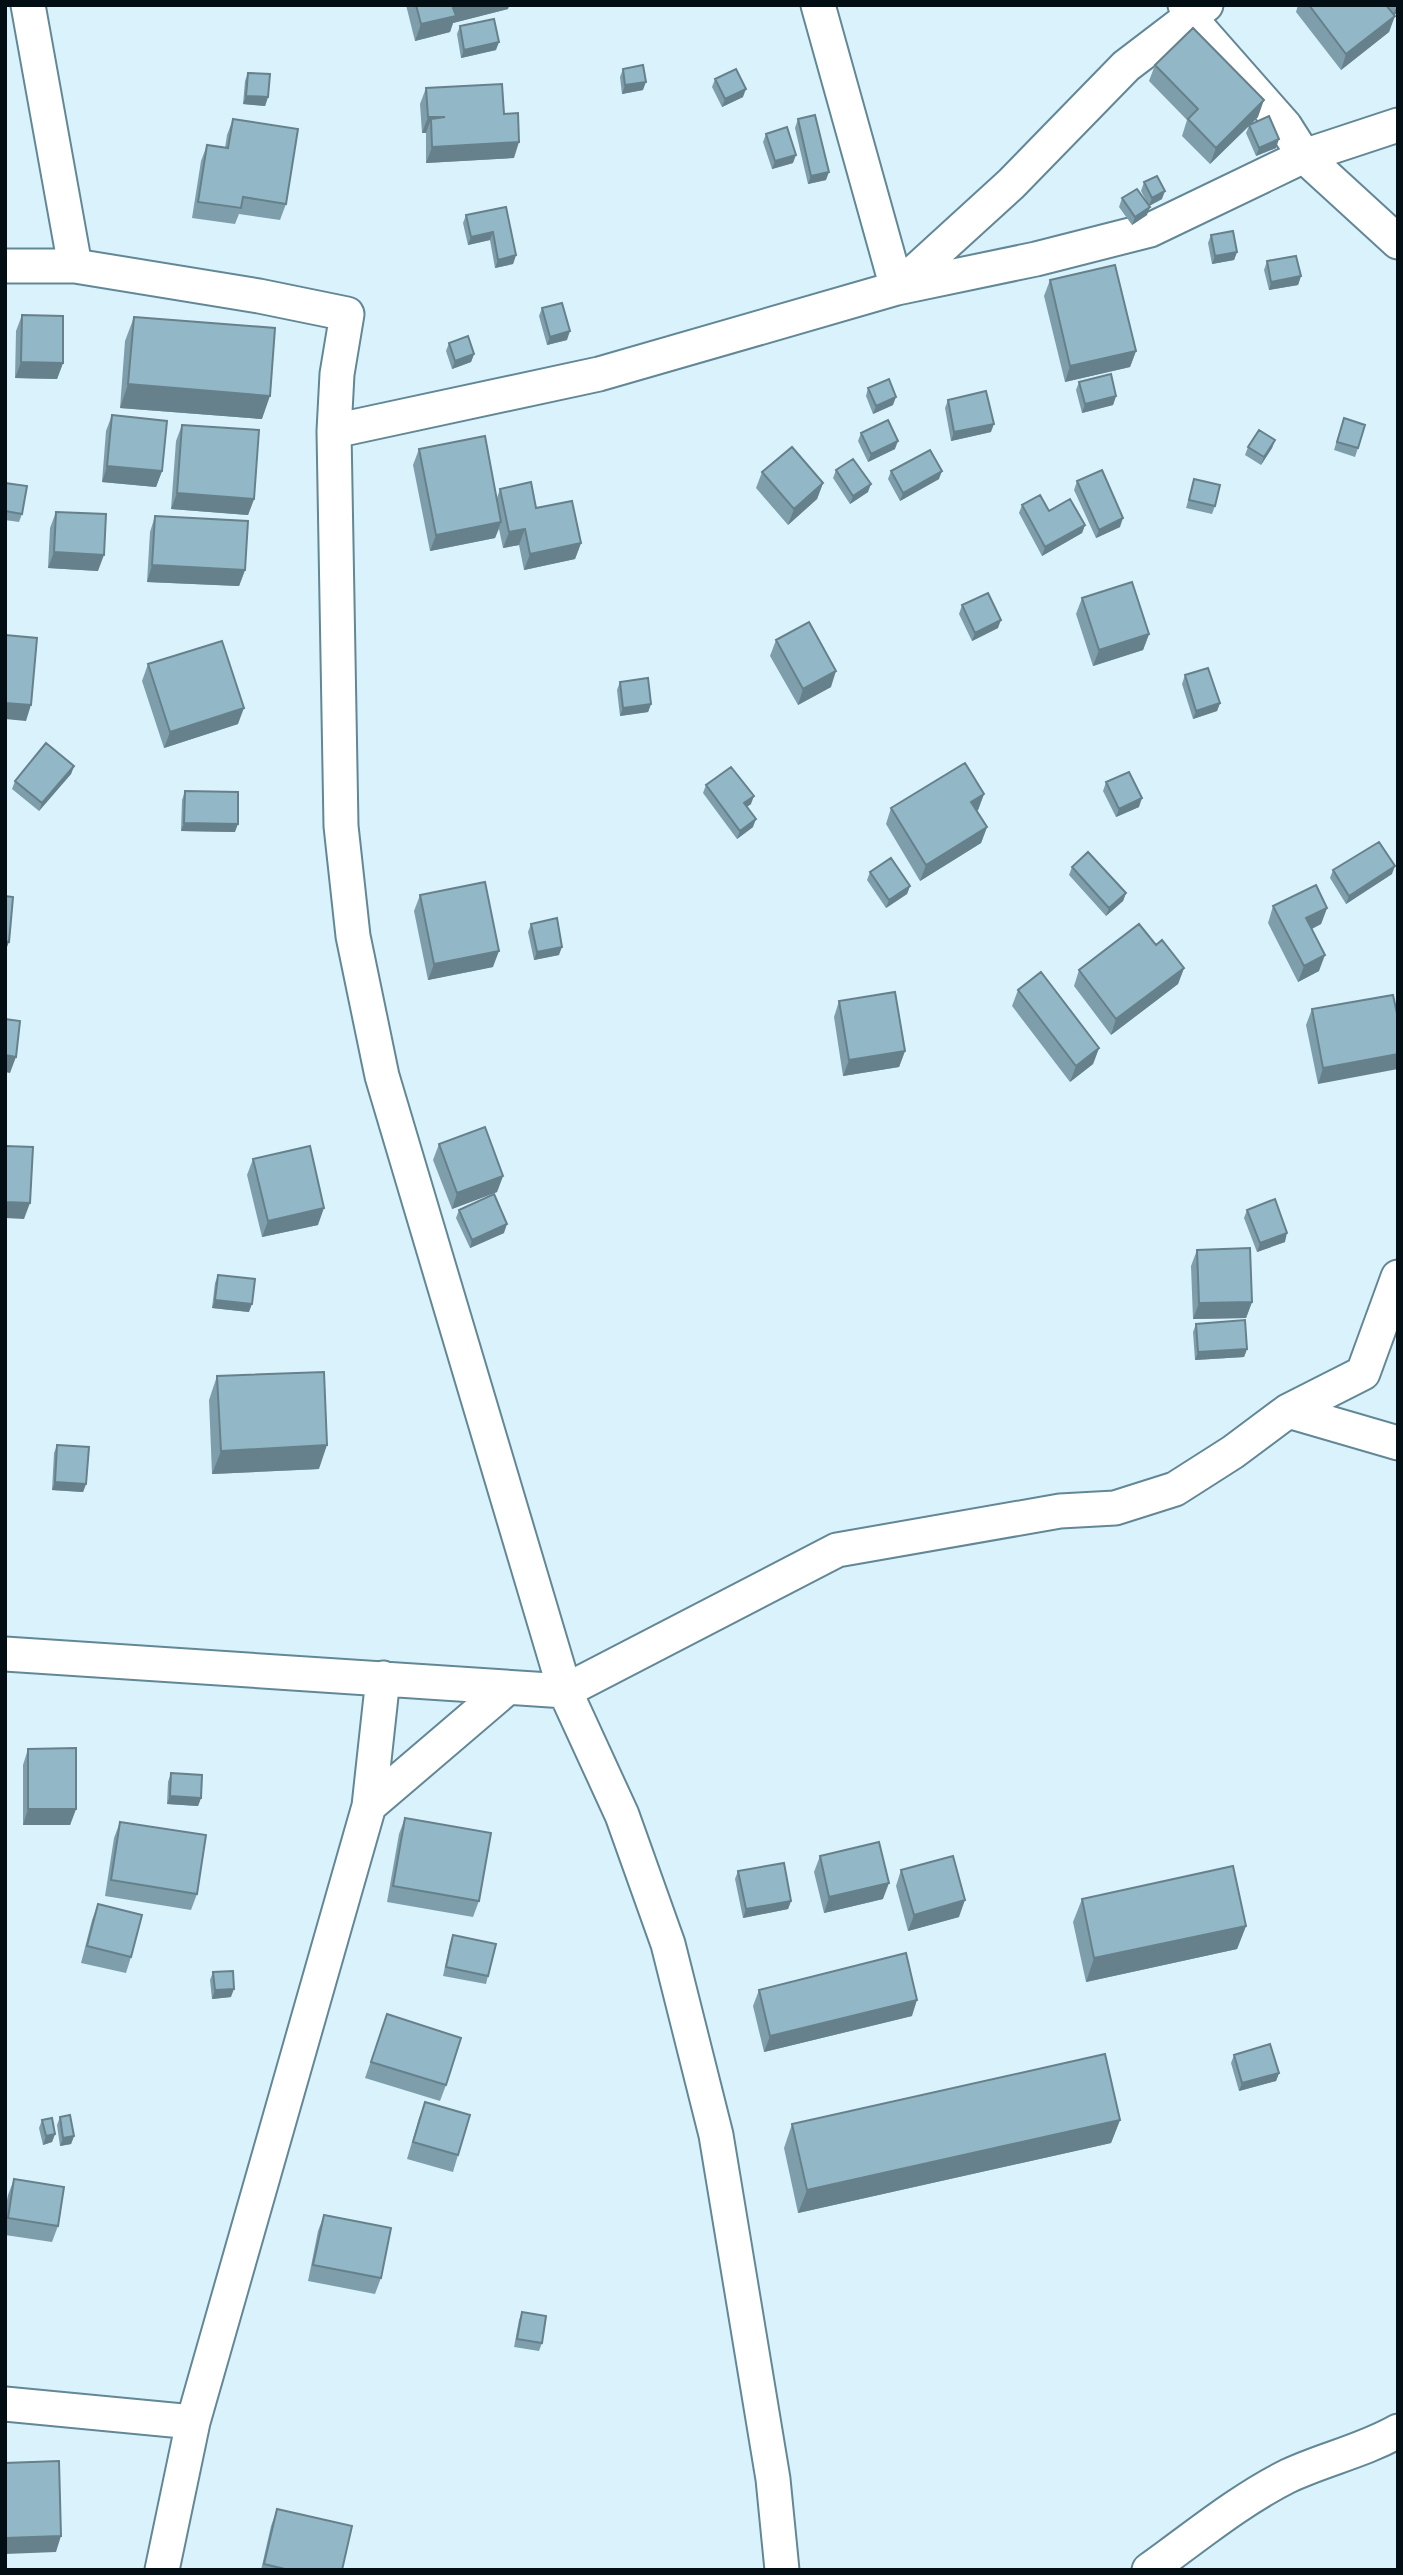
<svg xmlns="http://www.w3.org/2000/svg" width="1403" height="2575" font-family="Lato,sans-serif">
<rect width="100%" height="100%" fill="#daf2fc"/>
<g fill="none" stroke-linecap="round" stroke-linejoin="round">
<g stroke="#628795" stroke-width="37">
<path id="minor" d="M28,5L75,266
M818,5L897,288L1011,184L1126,66L1206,5
M1185,5L1189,17L1285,126L1304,156L1398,242
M5,266H75L259,296L347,314L337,374L334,431L341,826L353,936L382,1076L565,1691L622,1815L668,1944L716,2135L773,2479L782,2570
M334,431L599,374L897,288L1036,259L1150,230L1304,156L1398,125
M1288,1411L1398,1443
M5,1654L565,1691L837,1550L1060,1511L1115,1508L1175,1489L1233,1452L1288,1411L1363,1373L1398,1277
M369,1806L507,1688
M5,2404L193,2422
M162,2570L193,2422L369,1806L383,1678
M1149,2570C1194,2538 1238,2501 1288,2476C1324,2459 1363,2451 1398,2431"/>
</g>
<use href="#minor" stroke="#fff" stroke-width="33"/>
</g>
<path fill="#7e9eab" d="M406,5H509L508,9L453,23L450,32L415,41Z
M1298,5H1398L1389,32L1341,70L1296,12Z
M460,26L496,50L461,58L457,34Z
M1155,65L1258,117L1250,125L1276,148L1256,156L1246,133L1249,126L1210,164L1182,136L1187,120L1149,81Z
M623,69L643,90L622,94L620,77Z
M248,73L268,97L265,106L243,104L245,81Z
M715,79L743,97L722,107L712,87Z
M426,88L504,114L514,158L426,163V133H422L420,104Z
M233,119L286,204L280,220L239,214L235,224L192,218L201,161L207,145L225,148L227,135Z
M798,119L826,180L808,184L795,128Z
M766,134L793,163L772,169L763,142Z
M1144,182L1162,199L1149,206L1141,191Z
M1122,198L1147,215L1132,225L1119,207Z
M506,207L516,255L513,264L495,268L490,240L468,245L463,223L466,215Z
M1211,235L1237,252L1234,260L1212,264L1208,243Z
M1267,261L1301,276L1298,285L1269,290L1264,270Z
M1050,280L1136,351L1130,367L1065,382L1044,296Z
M542,308L567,340L547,345L539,316Z
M22,315L63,363L57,379L15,378L16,331Z
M134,317L262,419L120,408L125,341Z
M449,343L474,354L471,362L452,369L446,351Z
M1079,382L1116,396L1113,405L1082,413L1076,390Z
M868,388L893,405L873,414L866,396Z
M948,400L991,432L951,441L945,408Z
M112,415L162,471L156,487L102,482L106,431Z
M182,425L254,499L248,515L171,509L176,441Z
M1341,427L1358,448L1355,457L1334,450Z
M861,433L895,449L868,462L858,441Z
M1275,440L1272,448L1261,465L1245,455L1248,447Z
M419,449L497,498L500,489L536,508L581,543L575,559L524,570L519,545L503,548L499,529L495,538L430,551L413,465Z
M836,470L868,492L850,504L833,478Z
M891,471L939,479L900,501L888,479Z
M762,472L823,483L817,499L788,525L756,488Z
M1194,479L1215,506L1212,514L1186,508Z
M1077,481L1120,527L1096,538L1074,490Z
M5,483L22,514L19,522L5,520Z
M1022,505L1049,511L1085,525L1082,533L1042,556L1019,513Z
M56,512L98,571L48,568L50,528Z
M155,516L245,570L239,586L147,582L150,532Z
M1082,598L1149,634L1143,650L1093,666L1076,614Z
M962,605L998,628L972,641L959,614Z
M776,640L831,687L798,705L770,656Z
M148,664L238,724L164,748L142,681Z
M1185,675L1220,703L1217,711L1193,719L1182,684Z
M620,682L651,704L648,712L620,716L617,690Z
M74,766L71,774L39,811L12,789L15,781Z
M1106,782L1139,807L1116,817L1103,791Z
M706,785L751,804L747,807L753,827L737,839L703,793Z
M185,791L235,832L181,831L182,800Z
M984,794L978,810L977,811L987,827L981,843L920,881L886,824L891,808Z
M1072,867L1126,893L1123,901L1106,916L1069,875Z
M1333,870L1392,874L1346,904L1330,878Z
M870,872L910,886L907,894L886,908L867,880Z
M420,895L493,967L428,980L414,911Z
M1273,906L1327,908L1321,924L1312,929L1319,971L1298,982L1268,923Z
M531,924L559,955L534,960L528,932Z
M1184,968L1178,984L1111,1035L1074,986L1079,970Z
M1018,990L1099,1048L1093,1064L1070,1082L1012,1006Z
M839,1001L905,1051L899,1067L843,1076L834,1017Z
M1312,1009L1398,1018L1318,1084L1306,1025Z
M439,1144L503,1176L497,1192L452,1209L433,1160Z
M253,1159L318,1225L262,1237L247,1175Z
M459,1210L504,1233L470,1248L456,1218Z
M1247,1210L1285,1242L1257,1252L1244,1218Z
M1197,1250L1252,1302L1246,1318L1193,1319L1191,1266Z
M218,1275L249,1312L212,1308L215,1283Z
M1196,1324L1247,1349L1244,1357L1195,1360L1193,1332Z
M217,1376L319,1469L212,1474L209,1400Z
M57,1445L86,1484L83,1492L52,1490L54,1453Z
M28,1749L76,1809L70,1825H23V1765Z
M171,1773L201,1798L198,1806L167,1804L168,1782Z
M405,1818L479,1901L473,1917L387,1902L399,1834Z
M120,1822L197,1894L191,1910L105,1896L114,1838Z
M820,1856L883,1899L824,1913L814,1872Z
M901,1870L959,1917L908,1931L896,1886Z
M738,1871L791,1901L788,1909L743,1918L735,1879Z
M1082,1899L1246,1926L1237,1949L1086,1982L1073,1922Z
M98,1904L131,1957L126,1973L81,1963L92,1920Z
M453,1935L488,1976L486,1984L443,1976L450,1943Z
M213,1972L231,1997L212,1999L210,1980Z
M759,1990L912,2016L764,2052L753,2006Z
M387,2014L446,2085L440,2101L365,2078Z
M1234,2055L1279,2073L1276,2081L1239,2091L1231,2063Z
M425,2102L458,2155L453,2172L407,2159L419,2118Z
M60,2117L74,2136L71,2144L60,2146L57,2125Z
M42,2120L55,2134L52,2142L43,2145L39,2128Z
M1120,2120L1111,2143L798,2213L784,2148L792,2124Z
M14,2179L58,2226L52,2242L5,2235V2211L8,2195Z
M324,2215L381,2278L375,2294L308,2281L318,2231Z
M522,2312L542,2343L539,2351L514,2347L519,2320Z
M277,2509L342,2570H261L271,2526Z"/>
<path fill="#66818b" d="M464,5H509L508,9L453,23L450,32L415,41L421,24L453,8Z
M1398,6V12L1393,16L1396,8Z
M1395,16L1389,32L1341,70L1346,54Z
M499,42L496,50L461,58L464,50Z
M646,82L643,90L622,94L625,85Z
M746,89L743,97L722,107L725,99Z
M246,96L268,97L265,106L243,104Z
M1264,100L1258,117L1210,164L1216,148Z
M428,117H445L431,119L426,133H422Z
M1279,139L1276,148L1256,156L1259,148Z
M519,142L514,158L426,163L432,147Z
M796,155L793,163L772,169L775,161Z
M829,172L826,180L808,184L811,176Z
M1165,191L1162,199L1149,206L1152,198Z
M1150,207L1147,215L1132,225L1135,217Z
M493,232L490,240L468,245L471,237Z
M1237,252L1234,260L1212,264L1215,256Z
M516,255L513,264L495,268L498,260Z
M1301,276L1298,285L1269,290L1271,282Z
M570,331L567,340L547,345L550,337Z
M1136,351L1130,367L1065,382L1070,366Z
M474,354L471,362L452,369L455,361Z
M21,362L63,363L57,379L15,378Z
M128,384L270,396L262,419L120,408Z
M1116,396L1113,405L1082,413L1085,404Z
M896,397L893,405L873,414L876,406Z
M994,424L991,432L951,441L954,432Z
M1275,440L1272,448L1261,465L1264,457Z
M898,441L895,449L868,462L871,454Z
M107,466L162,471L156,487L102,482Z
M942,471L939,479L900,501L903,493Z
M823,483L817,499L788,525L794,509Z
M871,484L868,492L850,504L853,496Z
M177,493L254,499L248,515L171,509Z
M1123,518L1120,527L1096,538L1099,530Z
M501,522L495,538L430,551L436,535Z
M1085,525L1082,533L1042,556L1045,547Z
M525,529L519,545L503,548L509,532Z
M581,543L575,559L524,570L530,554Z
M54,552L104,555L98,571L48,568Z
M152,565L245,570L239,586L147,582Z
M1001,620L998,628L972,641L975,633Z
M1149,634L1143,650L1093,666L1099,650Z
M836,671L831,687L798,705L803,689Z
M5,703L31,705L26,721L5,719Z
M1220,703L1217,711L1193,719L1196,711Z
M651,704L648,712L620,716L623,708Z
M244,708L238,724L164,748L170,732Z
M74,766L71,774L39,811L42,803Z
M984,794L978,810L965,818L971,802Z
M754,796L751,804L741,811L744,803Z
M1142,798L1139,807L1116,817L1119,809Z
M756,819L753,827L737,839L740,831Z
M184,823L238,824L235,832L181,831Z
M987,827L981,843L920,881L926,865Z
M1395,866L1392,874L1346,904L1349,896Z
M910,886L907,894L886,908L889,900Z
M1126,893L1123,901L1106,916L1109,908Z
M1327,908L1321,924L1301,934L1306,918Z
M5,941L9,942L5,952Z
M562,947L559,955L534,960L537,952Z
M499,951L493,967L428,980L434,964Z
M1325,955L1319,971L1298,982L1304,966Z
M1184,968L1178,984L1111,1035L1116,1019Z
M1099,1048L1093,1064L1070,1082L1076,1066Z
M905,1051L899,1067L843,1076L849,1060Z
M1398,1054V1069L1318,1084L1323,1068Z
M5,1055L16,1057L10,1073L5,1072Z
M503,1176L497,1192L452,1209L457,1193Z
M5,1202L30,1203L24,1219L5,1218Z
M324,1208L318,1225L262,1237L268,1221Z
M507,1224L504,1233L470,1248L472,1240Z
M1287,1233L1285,1242L1257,1252L1260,1243Z
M215,1300L252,1304L249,1312L212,1308Z
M1252,1302L1246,1318L1193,1319L1199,1303Z
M1247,1349L1244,1357L1195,1360L1198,1352Z
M327,1445L319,1469L212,1474L221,1451Z
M55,1482L86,1484L83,1492L52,1490Z
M170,1796L201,1798L198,1806L167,1804Z
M28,1809H76L70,1825H23Z
M889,1883L883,1899L824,1913L829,1897Z
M965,1900L959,1917L908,1931L914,1915Z
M791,1901L788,1909L743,1918L746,1909Z
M1246,1926L1237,1949L1086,1982L1094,1958Z
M234,1989L231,1997L212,1999L215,1990Z
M917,2000L912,2016L764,2052L770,2036Z
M1279,2073L1276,2081L1239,2091L1242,2083Z
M1120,2120L1111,2143L798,2213L807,2190Z
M55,2134L52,2142L43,2145L46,2136Z
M74,2136L71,2144L60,2146L63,2138Z
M61,2536L56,2552L5,2554V2538Z"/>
<path fill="#92b8c7" stroke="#66818b" stroke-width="2" d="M416,5H464L453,8L456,16L421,24Z
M1309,5H1386L1395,16L1346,54Z
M494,19L499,42L464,50L460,26Z
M1193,28L1264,100L1216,148L1188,119L1198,109L1155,65Z
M643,65L646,82L625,85L623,69Z
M736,69L746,89L725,99L715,79Z
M248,73L270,74L268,97L246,96Z
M502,84L504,114L518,113L519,142L432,147L431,119L445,117H428L426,88Z
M815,115L829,172L811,176L798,119Z
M1269,116L1279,139L1259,148L1249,125Z
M233,119L298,129L286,204L243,197L241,208L198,202L207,145L228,148Z
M787,127L796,155L775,161L766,134Z
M1157,176L1165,191L1152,198L1144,182Z
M1137,189L1150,207L1135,217L1122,198Z
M506,207L516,255L498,260L493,232L471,237L466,215Z
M1233,231L1237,252L1215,256L1211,235Z
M1296,256L1301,276L1271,282L1267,261Z
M1115,265L1136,351L1070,366L1050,280Z
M562,303L570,331L550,337L542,308Z
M22,315L63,316V363L21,362Z
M134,317L275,328L270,396L128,384Z
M468,336L474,354L455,361L449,343Z
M1111,374L1116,396L1085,404L1079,382Z
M889,379L896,397L876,406L868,388Z
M986,391L994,424L954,432L948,400Z
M112,415L167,421L162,471L107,466Z
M1344,418L1365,425L1358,448L1337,442Z
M888,420L898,441L871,454L861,433Z
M182,425L259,430L254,499L177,493Z
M1259,430L1275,440L1264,457L1248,447Z
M485,436L501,522L436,535L419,449Z
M792,447L823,483L794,509L762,472Z
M930,450L942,471L903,493L891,471Z
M853,459L871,484L853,496L836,470Z
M1102,470L1123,518L1099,530L1077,481Z
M1194,479L1220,485L1215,506L1189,500Z
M531,482L536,508L572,501L581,543L530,554L525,529L509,532L500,489Z
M5,483L27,486L22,514L5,511Z
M1040,495L1049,511L1070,499L1085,525L1045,547L1022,505Z
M56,512L106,514L104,555L54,552Z
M155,516L248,521L245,570L152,565Z
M1132,582L1149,634L1099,650L1082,598Z
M988,593L1001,620L975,633L962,605Z
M809,622L836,671L803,689L776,640Z
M5,635L37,638L31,705L5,703Z
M222,641L244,708L170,732L148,664Z
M1208,668L1220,703L1196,711L1185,675Z
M648,678L651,704L623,708L620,682Z
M46,743L74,766L42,803L15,781Z
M965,763L984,794L971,802L987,827L926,865L891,808Z
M731,767L754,796L744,803L756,819L740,831L706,785Z
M1129,772L1142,798L1119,809L1106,782Z
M185,791L238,792V824L184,823Z
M1379,842L1395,866L1349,896L1333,870Z
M1088,852L1126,893L1109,908L1072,867Z
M891,858L910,886L889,900L870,872Z
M485,882L499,951L434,964L420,895Z
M1316,885L1327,908L1306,918L1325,955L1304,966L1273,906Z
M5,896L13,897L9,942L5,941Z
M557,918L562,947L537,952L531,924Z
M1139,924L1156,945L1162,940L1184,968L1116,1019L1079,970Z
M1041,972L1099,1048L1076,1066L1018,990Z
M895,992L905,1051L849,1060L839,1001Z
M1393,995L1398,1018V1054L1323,1068L1312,1009Z
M5,1019L20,1021L16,1057L5,1055Z
M485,1127L503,1176L457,1193L439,1144Z
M5,1146L33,1147L30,1203L5,1202Z
M310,1146L324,1208L268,1221L253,1159Z
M494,1194L507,1224L472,1240L459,1210Z
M1275,1199L1287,1233L1260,1243L1247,1210Z
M1250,1248L1252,1302L1199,1303L1197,1250Z
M218,1275L255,1279L252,1304L215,1300Z
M1245,1320L1247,1349L1198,1352L1196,1324Z
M324,1372L327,1445L221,1451L217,1376Z
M57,1445L89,1447L86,1484L55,1482Z
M76,1748V1809H28V1749Z
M5,1756H6V1803H5Z
M171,1773L202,1775L201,1798L170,1796Z
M405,1818L491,1833L479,1901L393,1886Z
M120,1822L206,1835L197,1894L111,1880Z
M879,1842L889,1883L829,1897L820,1856Z
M953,1856L965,1900L914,1915L901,1870Z
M784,1863L791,1901L746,1909L738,1871Z
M1233,1866L1246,1926L1094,1958L1082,1899Z
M98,1904L142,1915L131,1957L87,1946Z
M453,1935L496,1944L488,1976L446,1967Z
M906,1953L917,2000L770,2036L759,1990Z
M233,1971L234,1989L215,1990L213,1972Z
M387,2014L461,2038L446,2085L371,2062Z
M1270,2044L1279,2073L1242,2083L1234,2055Z
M1105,2054L1120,2120L807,2190L792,2124Z
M425,2102L470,2115L458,2155L413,2142Z
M70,2115L74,2136L63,2138L60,2117Z
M52,2118L55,2134L46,2136L42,2120Z
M14,2179L64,2187L58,2226L8,2218Z
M324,2215L391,2228L381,2278L313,2265Z
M522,2312L546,2316L542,2343L517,2339Z
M59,2461L61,2536L5,2538V2463Z
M277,2509L352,2526L342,2570H289L264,2564Z"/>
<rect width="1403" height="2575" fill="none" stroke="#020e13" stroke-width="14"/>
</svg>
